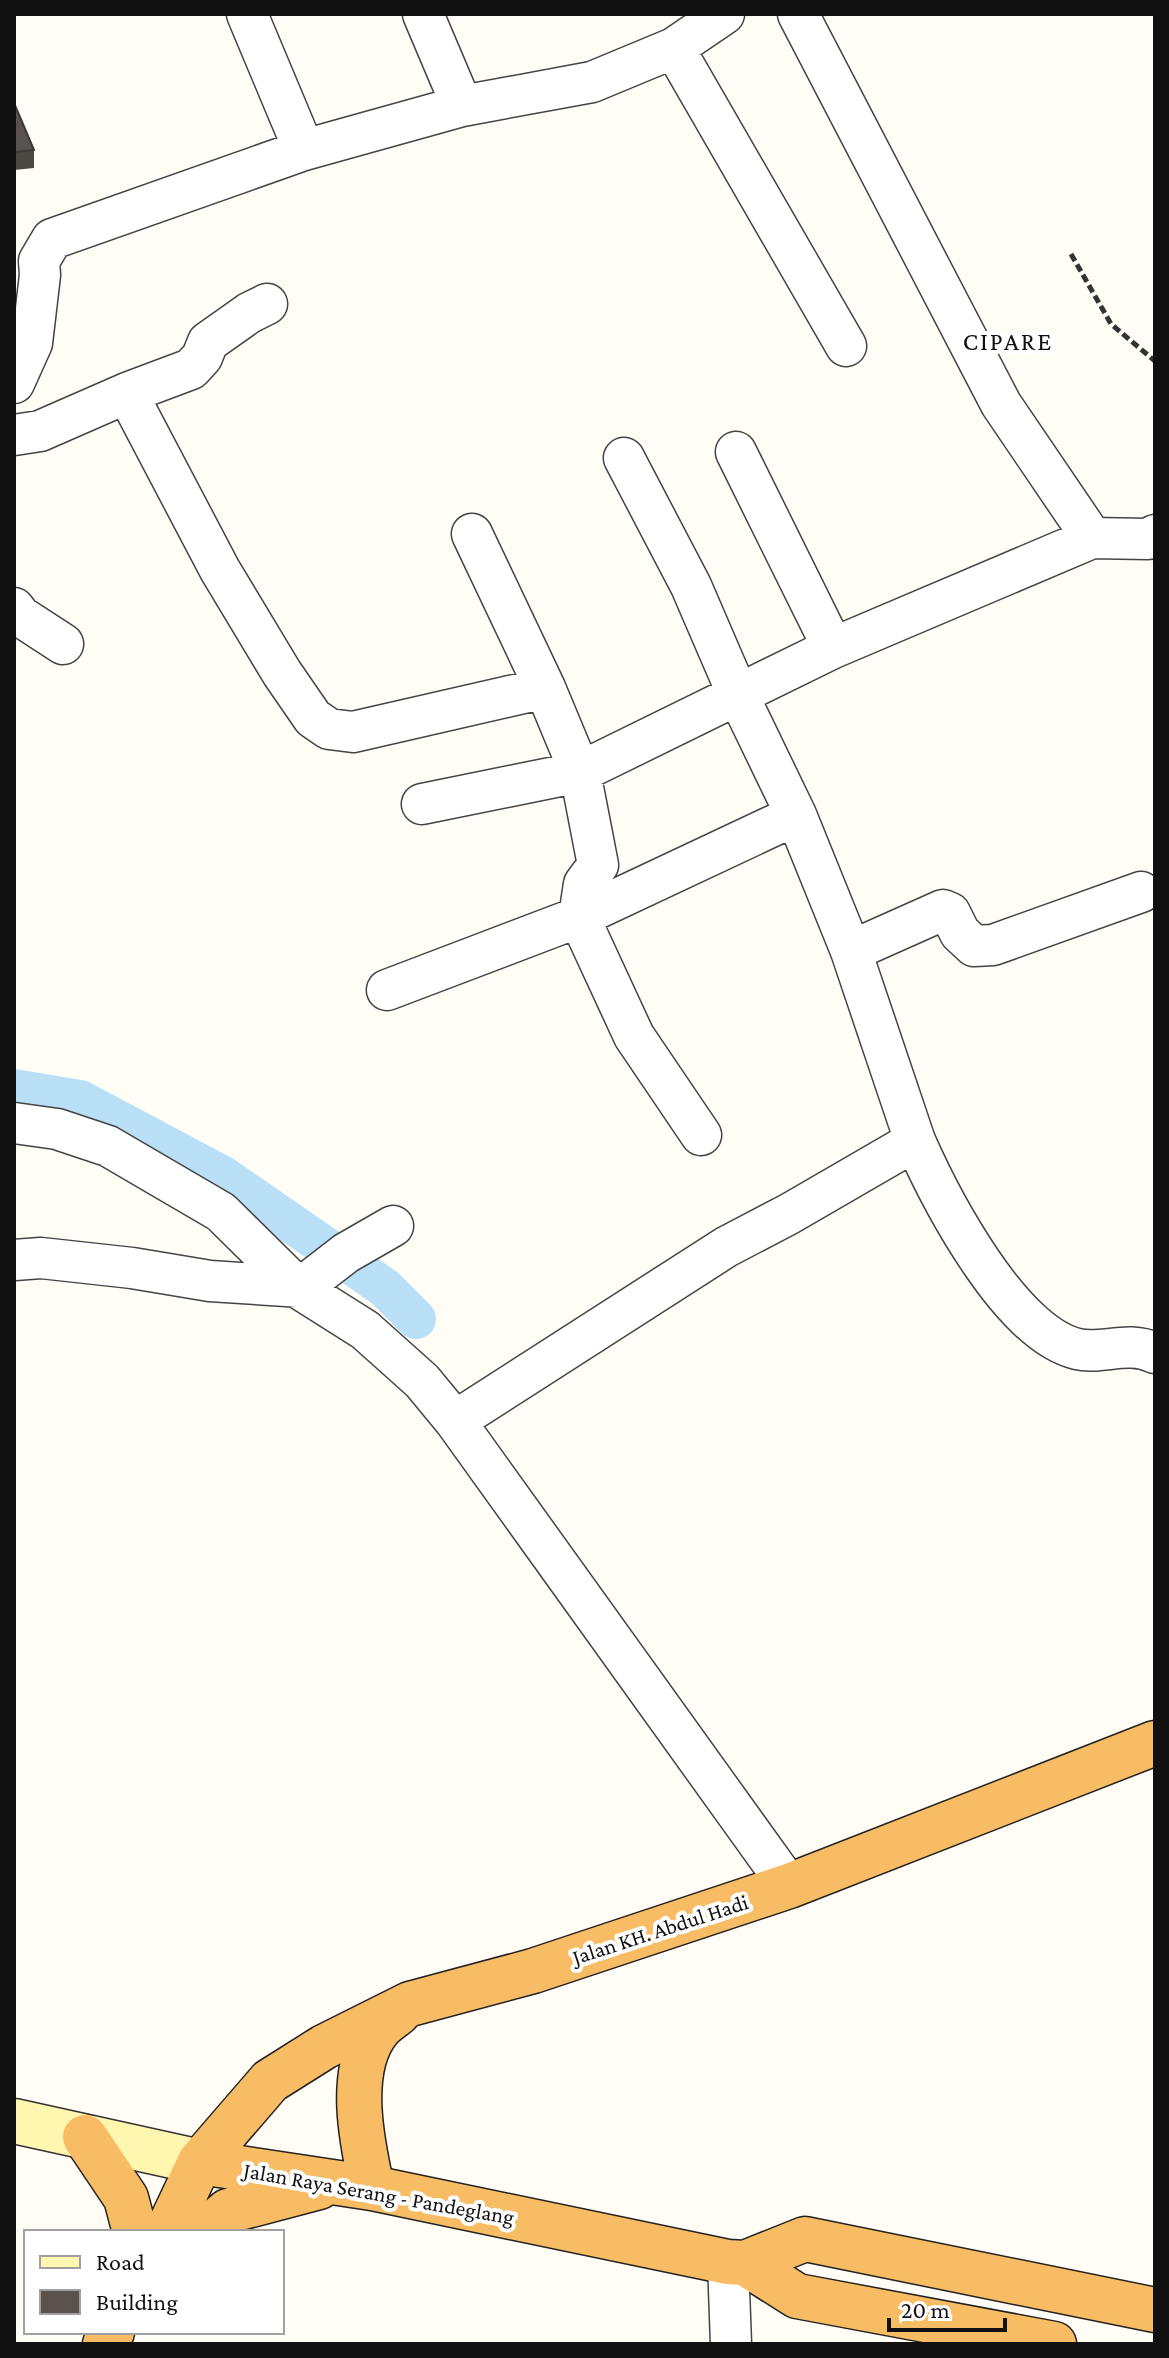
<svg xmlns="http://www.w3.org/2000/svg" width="1169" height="2358" font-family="'Crimson Pro',serif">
<rect width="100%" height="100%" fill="#fffdf5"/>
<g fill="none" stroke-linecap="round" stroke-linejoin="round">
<path stroke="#b9e0f7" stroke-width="40" d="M14,1089L80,1100L223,1176L385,1288L416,1319"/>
<g stroke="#444" stroke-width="43">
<path id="minor" d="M247,14L304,150
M423,14L462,106
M798,14L1001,404L1092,538
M674,48L846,346
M14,383L32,343L40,275L39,261L52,239L304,150L462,106L592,82L674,48L724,14
M127,393L220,570L282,673L313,718L329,729L353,732L545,688
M14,435L40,431L127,393L191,369L202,357L208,342L249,313L267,304
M736,452L833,648
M624,458L691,586L738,695L796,815L851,951L915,1141
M472,534L545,688L580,772L598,865L584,884L579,917L634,1036L701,1135
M14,608L20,616L63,644
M422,804L580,772L833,648L1092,538L1148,539L1155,535
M851,951L943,910L950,913L960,933L974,946L993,945L1141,892
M387,990L579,917L796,815
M14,1123L57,1129L108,1146L221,1212L297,1287L365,1330L422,1381L455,1421L789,1886
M14,1260L41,1258L132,1268L210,1281L302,1287L346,1253L393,1226
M455,1421L726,1247L789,1214L915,1141C941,1200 1010,1333 1077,1349C1102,1355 1127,1340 1155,1353
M728,2262L731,2344"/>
</g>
<g stroke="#333" stroke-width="47">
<path id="secondary" d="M14,2121L200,2162"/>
</g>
<g stroke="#222" stroke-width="47">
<path id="trunk" d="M85,2137L126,2198L135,2232
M200,2162L372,2188L728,2262L745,2263L805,2239L1155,2310
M372,2188C362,2143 346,2069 379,2029C384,2023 392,2018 398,2013
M167,2232L200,2162L270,2081L324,2047L410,2004L533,1971L789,1886L1155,1743
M203,2232L228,2211L319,2187
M745,2263L797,2296L1054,2344
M105,2344L112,2332"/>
</g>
<path stroke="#333" stroke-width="5" stroke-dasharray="8 4" stroke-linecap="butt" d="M1071,254L1111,324L1155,361"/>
<use href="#minor" stroke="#fff" stroke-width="40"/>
<use href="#secondary" stroke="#fff6b0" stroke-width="44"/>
<use href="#trunk" stroke="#f7bc64" stroke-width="44"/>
</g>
<path fill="#4d4742" d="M14,103L34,150V168L14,170Z"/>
<path fill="#5a524d" stroke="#3f3936" stroke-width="2" d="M14,103L34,150L14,152Z"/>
<g text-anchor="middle" stroke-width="8" stroke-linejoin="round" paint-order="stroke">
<g font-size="22" fill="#111" stroke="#fff">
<text transform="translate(660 1929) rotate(-18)" y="8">Jalan KH. Abdul Hadi</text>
<text transform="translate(379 2193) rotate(10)" y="8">Jalan Raya Serang - Pandeglang</text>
</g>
<g font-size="26" letter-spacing="2" fill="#111" stroke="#fff">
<text x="1008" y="350">CIPARE</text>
</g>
</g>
<rect width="1169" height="2358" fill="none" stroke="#111111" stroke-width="32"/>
<rect x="24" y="2230" width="260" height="104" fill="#ffffff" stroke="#a0a0a0" stroke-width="2"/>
<rect x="40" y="2256" width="40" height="12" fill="#fff6b0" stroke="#a0a0a0" stroke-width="2"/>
<text x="96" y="2270" font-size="24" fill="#111111">Road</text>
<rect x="40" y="2290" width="40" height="24" fill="#5a524d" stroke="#a0a0a0" stroke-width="2"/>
<text x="96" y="2310" font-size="24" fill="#111111">Building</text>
<path d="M889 2318v12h116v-12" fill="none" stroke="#111111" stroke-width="4"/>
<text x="901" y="2318" font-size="24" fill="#111111" stroke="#ffffff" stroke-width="6" paint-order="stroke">20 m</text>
</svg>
